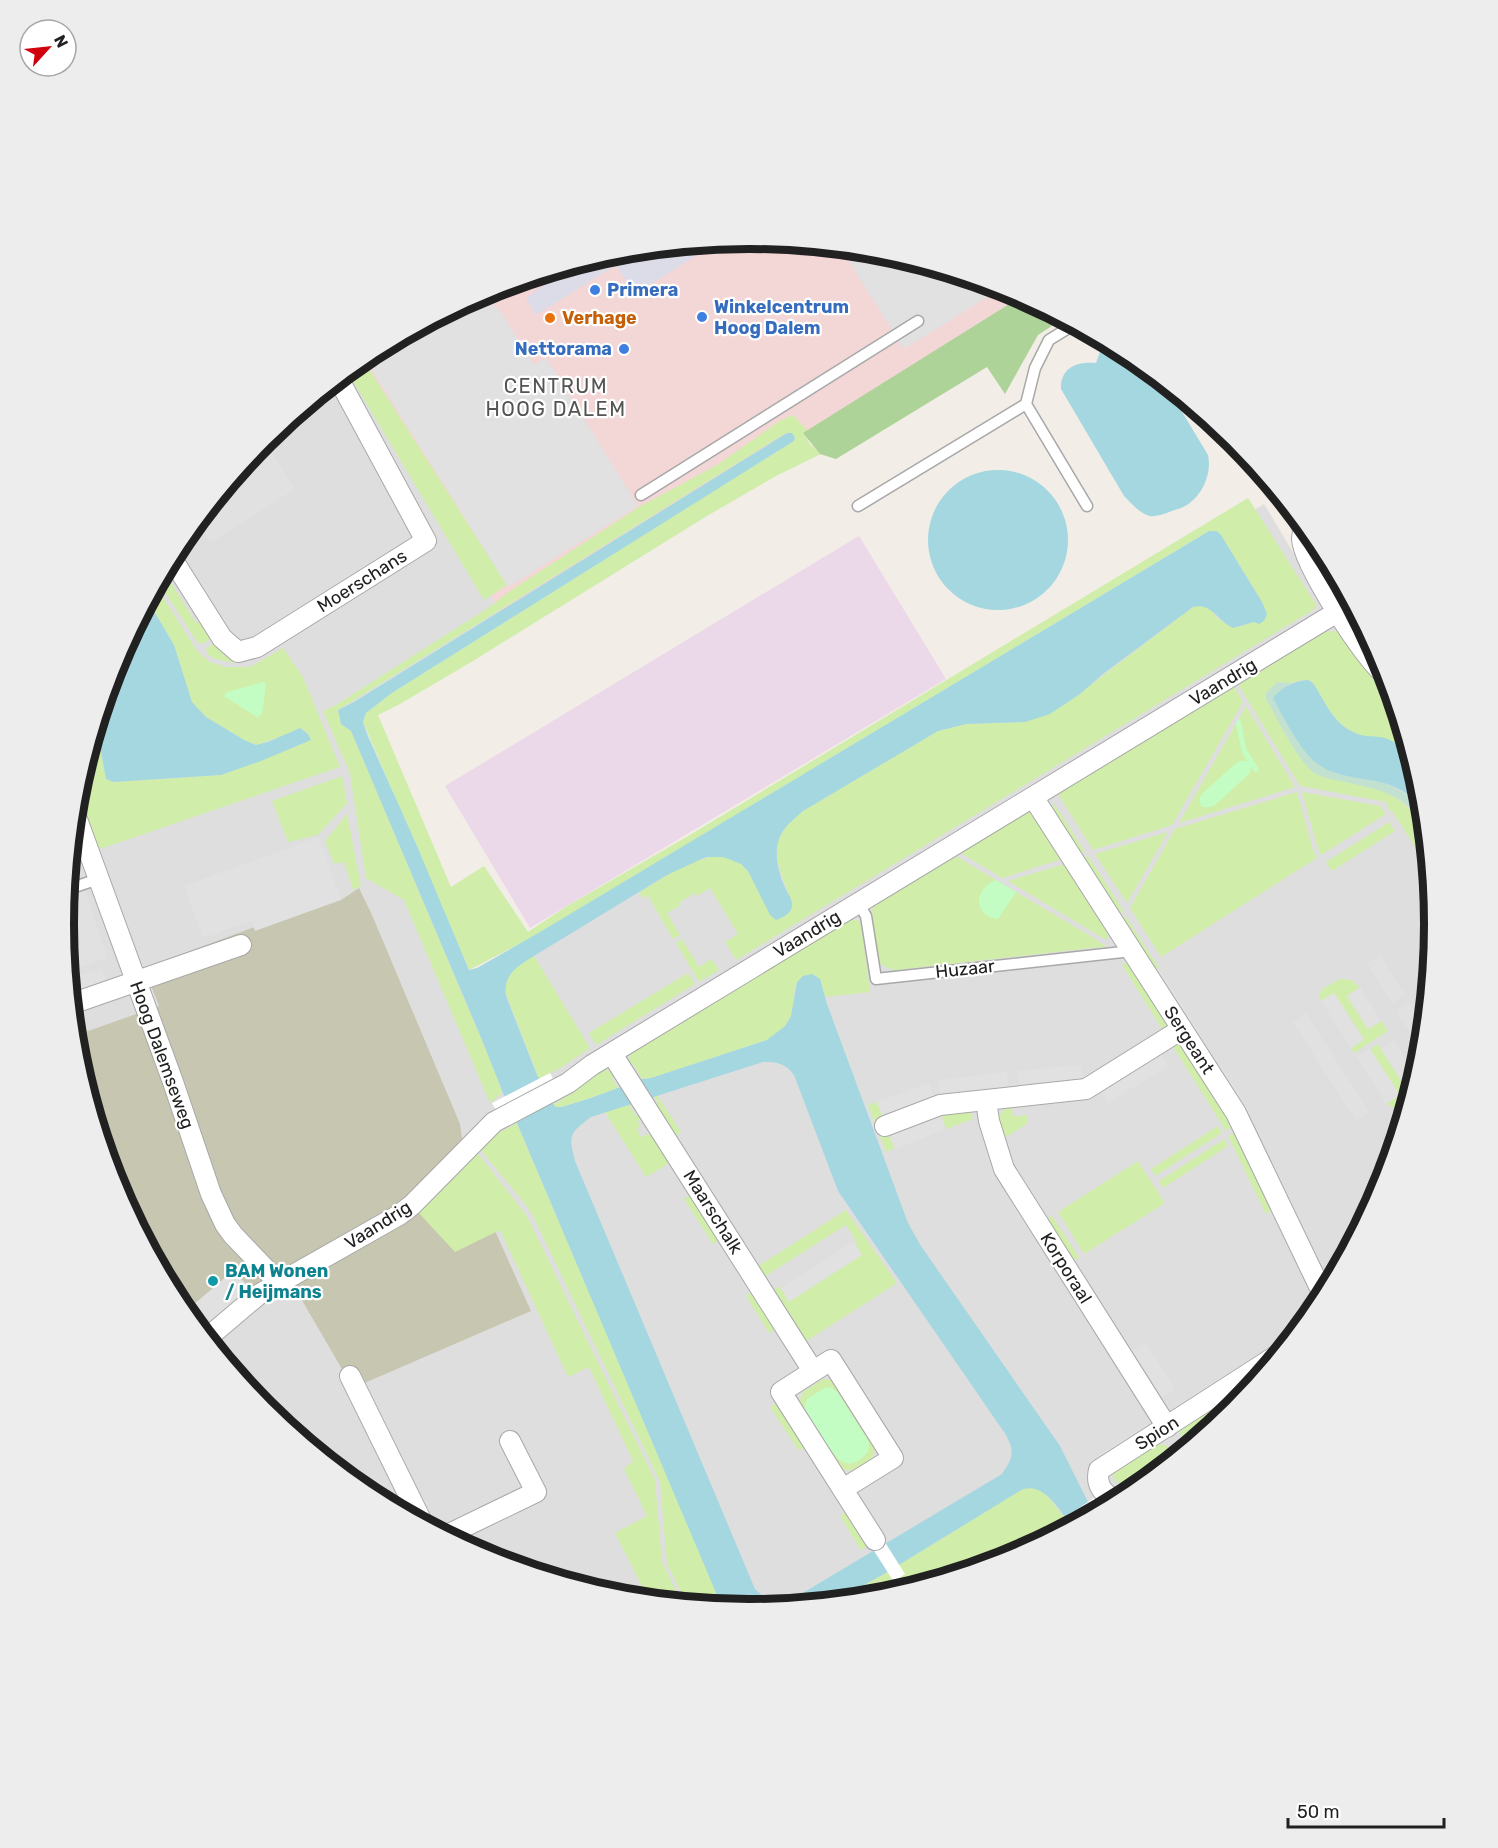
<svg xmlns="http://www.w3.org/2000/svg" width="1498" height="1848" font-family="Rubik,sans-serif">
<rect width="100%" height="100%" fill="#f2ede7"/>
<path fill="#dfdede" d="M355,364L506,621L352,714L468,986L1264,504L1407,741L1422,790L1435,924L1422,1058L1383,1187L1319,1305L1234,1409L1130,1495L1011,1558L882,1597L749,1610L615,1597L486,1558L368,1494L264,1409L178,1305L115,1186L76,1057L63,924L76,790L115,661L179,543L264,439Z"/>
<path fill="#f3d6d6" d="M749,238L883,251L1012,290L1022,296L506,621L355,364L368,353L487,290L616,251Z"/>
<path fill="#ebd8e9" d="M859,536L946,679L530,928L445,786Z"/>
<path fill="#c7c6b1" d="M359,888L372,915L460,1124L466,1166L531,1311L353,1388L289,1278L209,1342L178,1305L115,1186L76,1058L74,1036L159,1006L144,968L309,907L341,900Z"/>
<path fill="#d0eeaa" d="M362,358L507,585L484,600L347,371Z
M793,415L807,430L804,433L810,444L821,454L776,476L707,516L473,661L400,704L378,715L451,887L484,866L528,932L567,906L688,836L1248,498L1317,606L1313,610L736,960L725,942L738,934L710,888L697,896L695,893L679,903L680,906L667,913L680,935L673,939L648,896L643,898L639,893C665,877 715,839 743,866C751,873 754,884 760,893C767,901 775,909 783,916L792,908V904C779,863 761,844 803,811L938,731L966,724L1025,722L1067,703L1193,607C1211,602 1210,613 1221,621C1226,624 1235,625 1240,627L1267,614L1262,602L1221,535L1217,531H1209L531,938L469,970L363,722L366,713L392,693L795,440L792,433H786L338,710L341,724L351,731L496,1074L502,1093L490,1103L404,900L366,878L350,773L323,711L336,705L488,608L513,589L639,507L717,465L781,420Z
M164,571L196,623L201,620L212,638L202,644L197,642L158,581Z
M156,586L197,651L210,662L226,667H250L283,648L303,677L340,767L97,850L76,793L96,724L106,779L113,782L221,775L289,749L310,736L303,729L256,745L244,740L206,717L192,702L174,645L148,601Z
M1336,631L1350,641L1382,682L1395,701L1414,765L1405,750L1354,733L1340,724L1325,705L1313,683L1308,680L1298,681L1291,683L1277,682L1324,777C1368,787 1410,788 1426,838C1429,848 1429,860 1430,870L1392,811H1390L1386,802L1300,786L1238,684L1324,632Z
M215,642L224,655L236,661L235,663L215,659L208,655L206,649Z
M1234,686L1243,702L1172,825L1093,850L1058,794Z
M1246,706L1295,787L1179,823Z
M342,776L347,803L318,835L288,842L272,801Z
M1297,792L1313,850L1317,858L1161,957L1130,908L1175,829Z
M1302,792L1380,806L1386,814L1321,855L1318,849Z
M1053,802L1085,852L1079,854L1054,814Z
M1030,808L1062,859L1002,878L959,852Z
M347,814L361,886L353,890L344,862L334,864L325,841Z
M1389,822L1395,831L1332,871L1326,862Z
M1168,832L1127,903L1095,854Z
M954,855L1092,937L1107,947L1102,949L1101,947L896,970C890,969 882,966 879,962C875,956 871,911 873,903Z
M1088,856L1123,910L1119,916L1082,858Z
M1065,864L1110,932L1106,940L1008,881Z
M1125,915L1159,968L1154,972L1122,921Z
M849,918L859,921L861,925L870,992L825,997L820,979L803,976L797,982L794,992V1003L791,1016L785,1026L778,1033L767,1040L651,1078L642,1079L633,1064L630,1066L628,1059L632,1052Z
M682,939L699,967L712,959L719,970L699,982L676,943Z
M534,956L590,1048L562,1067L539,1079L505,991C506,973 519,963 534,956Z
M1128,961L1169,1024L1162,1029L1122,965Z
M688,973L695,984L596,1045L589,1033Z
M1340,979L1351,980L1360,987L1347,996L1368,1029L1382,1021L1388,1031L1354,1053L1351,1048L1364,1039L1334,993L1321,1001L1319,995L1322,989Z
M1180,1041L1233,1126L1226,1131L1172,1045Z
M1378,1044L1402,1082L1415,1074L1416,1077L1409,1101C1401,1106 1394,1112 1387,1103L1399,1095L1370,1049Z
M604,1070H608L614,1076L612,1078L619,1089L562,1107H554L552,1105L562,1100L560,1096Z
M657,1095L681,1132L674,1136L655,1104L658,1102L654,1096Z
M877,1102L882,1116L880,1118L887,1134H889L895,1148L886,1152L868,1105Z
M629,1105L636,1116L639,1115L642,1118L637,1121L641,1126L637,1129L641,1137L649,1134L650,1136L653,1134L671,1162L646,1177L605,1112Z
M1012,1106L1013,1117L1027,1115L1028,1123L1003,1139C998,1124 993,1113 1012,1106Z
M968,1112L971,1113L973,1119L946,1129L942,1117L943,1113Z
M517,1123L521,1133L723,1607L687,1604L667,1564L660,1482L533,1216L525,1204L480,1149L496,1134Z
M1218,1126L1222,1133L1155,1176L1151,1169Z
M1236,1132L1273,1210L1266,1214L1228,1136Z
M1224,1139L1228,1146L1163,1188L1159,1181Z
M476,1151L527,1216L655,1480L662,1562L682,1603L649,1600L615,1533L647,1516L624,1469L633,1461L589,1367L568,1377L500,1230L455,1252L417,1211Z
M1138,1161L1165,1203L1084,1254L1058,1212Z
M692,1194L720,1239L713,1244L684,1199Z
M846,1210L897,1283L805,1342L772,1291L779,1286L789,1302L856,1241L846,1225L764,1277L757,1267Z
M1052,1216L1079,1257L1072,1262L1045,1220Z
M754,1291L777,1328L769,1333L746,1296Z
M1265,1372L1234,1409L1192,1443C1184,1439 1178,1437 1181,1427Z
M823,1379L831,1380L836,1384L876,1447L872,1459C862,1468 852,1475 839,1467L799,1402L803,1392Z
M778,1402L806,1446L799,1451L770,1407Z
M1158,1444L1165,1445L1180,1453L1140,1486L1126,1485L1115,1481L1112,1472Z
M1031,1486L1040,1489L1045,1493L1071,1526L1011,1558L882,1597L833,1602L884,1574L1023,1489Z
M848,1511L871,1544L861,1550L840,1516Z"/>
<path fill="#aed399" d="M1022,296L1064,318L1038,335L1005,394L987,367L836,459L820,454L803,433Z"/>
<path fill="#c3e1d1" d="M1277,682L1291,683L1281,690L1274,698C1282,715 1301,753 1317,764C1348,785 1384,770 1414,802C1418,806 1423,810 1424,817C1426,824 1426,832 1427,840C1424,833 1422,825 1418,818C1403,793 1372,788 1345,782C1335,780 1324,778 1314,773C1299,763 1276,717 1266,699V693Z"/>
<path fill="#c3fdc4" d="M263,682L266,684L262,714L257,717L224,696L227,692Z
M1240,717L1246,749L1259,769L1256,773L1251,767L1250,773L1216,804L1211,807H1202L1199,800L1202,794L1236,763L1240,761H1247L1242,752L1236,724Z
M996,880L1016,892L998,919C972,915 974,889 996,880Z
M826,1387L832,1388L838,1393L869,1442L868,1452C847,1475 837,1460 824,1440C818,1431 812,1421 806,1411L805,1406L807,1399Z"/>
<path fill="#e1e1e1" d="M840,247L883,251L1002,288L904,349Z
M480,294L500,311L534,365L546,358L638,506L508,587L364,357Z
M269,448L295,489L210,543L196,521L243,464Z
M319,837L341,900L255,931L251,921L203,938L184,886Z
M74,859L107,958L76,969L64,932L63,924L69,860Z
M1380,956L1405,995L1392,1003L1367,964Z
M102,968L107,983L70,995L68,979Z
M1159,969L1199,1031L1194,1034L1154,972Z
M1360,987L1381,1021L1368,1029L1347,996Z
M1334,993L1364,1040L1351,1048L1321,1001Z
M1409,1002L1425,1027L1422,1051L1396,1010Z
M1306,1013L1369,1112L1356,1121L1293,1022Z
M1394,1040L1415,1074L1402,1082L1381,1049Z
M1370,1049L1400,1095L1386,1104L1357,1057Z
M1160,1052L1168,1066L1108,1103L1100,1090Z
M1081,1065L1082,1075L1088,1076L1083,1080L1019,1087L1017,1071Z
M1221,1065L1251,1113L1246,1116L1216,1068Z
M1007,1072L1008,1088L939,1095L938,1080Z
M929,1083L934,1097L883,1117L877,1102Z
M942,1113L941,1117L946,1129L895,1149L889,1134Z
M854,1241L862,1255L789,1302L781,1288Z
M234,1270L253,1293L212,1328L193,1305Z
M1298,1328L1299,1330L1291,1340L1263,1358L1260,1353Z
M1146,1343L1175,1389L1162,1397L1133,1351Z
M1253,1357L1256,1362L1177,1412L1174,1407Z
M1148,1424L1151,1429L1104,1459L1101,1454Z"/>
<path fill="#dbdce8" d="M711,242L713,245L635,294L616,265L536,315L526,298L576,263L616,251Z"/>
<path fill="#a5d7e1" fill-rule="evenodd" d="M1106,341L1130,354L1164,382L1208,455C1212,473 1203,495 1187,505C1182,508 1175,510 1169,512C1164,514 1156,517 1150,516C1140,514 1131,503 1124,496L1061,389C1060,367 1078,361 1096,363L1102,346Z
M787,433H792L795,438L794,441L392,693L366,713L363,722L368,736L417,846L469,970L477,968L540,932L1209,531H1217L1221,535L1262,602L1267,614L1264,621L1259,624L1254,622L1233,628C1218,621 1211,602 1193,607L1103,674L1080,694L1050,714L1025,722L966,724L938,731L803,811C794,819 783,827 779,839C774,854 778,871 784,885C786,891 793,899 792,906C791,915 781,918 776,920L770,915L748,871L741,864L723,857H706L667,875L529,959C515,968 503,976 506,996L537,1075L555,1107H562L591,1098L642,1079L651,1078L767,1040L785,1026L791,1016L797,982L803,976L812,974L820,979L827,1004L908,1223L921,1246L1060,1446L1089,1504L1071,1526C1060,1510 1045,1483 1023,1489L884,1574L833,1602L749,1610L722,1607L517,1123L503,1093L482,1040L351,731L341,724L338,710L354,702ZM763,1062C777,1062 785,1063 794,1075L838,1191L1006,1435C1015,1452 1013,1458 1002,1474L796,1597C776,1604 771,1603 755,1589L575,1161C568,1134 570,1133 591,1117Z
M928 540a70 70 0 1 1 140 0a70 70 0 1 1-140 0Z
M148,601L174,645L192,702L206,717L244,740L256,745L268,742L300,728L308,734L311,740L261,761L221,775L113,782L106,779L96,724L115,661Z
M1308,680L1313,683C1325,701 1332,722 1353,732C1363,738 1374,735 1385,738C1417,749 1421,786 1424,815C1399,767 1351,789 1316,763C1301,752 1282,715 1273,698C1283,686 1294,681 1308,680Z"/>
<path fill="#fff" d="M550,1073L562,1096L504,1126L492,1103Z
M1097,1496L1105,1508L1061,1531L1056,1523Z
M881,1536L905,1574L894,1582L869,1543Z"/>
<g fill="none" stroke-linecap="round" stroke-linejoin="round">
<g stroke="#a8a8a8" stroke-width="13">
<path id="lane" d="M1026,404L1087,506
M641,495L918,321
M858,506L1026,404L1035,368L1049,340L1075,324
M66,890L98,879
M858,903L866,916L876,979L1132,951"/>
</g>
<g stroke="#a8a8a8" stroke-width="22">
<path id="street" d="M1295,513L1304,530L1312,535L1330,563
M1304,530C1303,533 1302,536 1302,539C1303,563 1367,664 1387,676
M171,557L222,638L238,652L257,647L426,541L338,378
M1033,797L1236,1113L1320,1288L1325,1295
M74,811L173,1082L211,1194L225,1224L233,1235L279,1283
M71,1004L241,945
M612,1054L813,1371
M986,1100L989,1121L1004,1169L1167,1427
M885,1126L940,1105L1086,1089L1182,1029
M206,1339L258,1295L399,1215L412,1205L494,1122L568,1083L592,1065L1352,603
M350,1376L423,1524
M843,1489L893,1458L831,1360L781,1392L875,1540
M1115,1502C1104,1493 1095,1486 1099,1470L1279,1354
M445,1536L536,1492L510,1441"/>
</g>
<use href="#lane" stroke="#fff" stroke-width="10"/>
<use href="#street" stroke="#fff" stroke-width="20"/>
</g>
<g fill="#3f7fe0" stroke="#fff" stroke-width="2">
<circle cx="595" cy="290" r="6"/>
<circle cx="702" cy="317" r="6"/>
<circle cx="624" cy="349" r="6"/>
</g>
<circle fill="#e8710a" stroke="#fff" stroke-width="2" cx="550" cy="318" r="6"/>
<circle fill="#0f9aa8" stroke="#fff" stroke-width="2" cx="213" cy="1281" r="6"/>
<g text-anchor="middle" stroke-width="4.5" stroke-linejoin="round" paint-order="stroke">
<g font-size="18" font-weight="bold" fill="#366cbe" stroke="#fff" text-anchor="start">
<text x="607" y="296">Primera</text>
<text x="714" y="313">Winkelcentrum<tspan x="714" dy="21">Hoog Dalem</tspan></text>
<text x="612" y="355" text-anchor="end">Nettorama</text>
</g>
<g font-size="18" font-weight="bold" fill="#c56008" stroke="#fff" text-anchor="start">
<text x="562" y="324">Verhage</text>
</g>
<g font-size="18" fill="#212121" stroke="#fff">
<text transform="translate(362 581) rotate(-32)" y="6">Moerschans</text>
<text transform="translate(1223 682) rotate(-31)" y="6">Vaandrig</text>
<text transform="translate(807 934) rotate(-31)" y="6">Vaandrig</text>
<text transform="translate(965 969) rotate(-6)" y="6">Huzaar</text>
<text transform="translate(1189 1040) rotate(57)" y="6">Sergeant</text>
<text transform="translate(162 1055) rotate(70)" y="6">Hoog Dalemseweg</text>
<text transform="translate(713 1212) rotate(58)" y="6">Maarschalk</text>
<text transform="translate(378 1225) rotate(-32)" y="6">Vaandrig</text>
<text transform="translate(1066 1268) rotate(58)" y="6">Korporaal</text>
<text transform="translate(1157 1433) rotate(-32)" y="6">Spion</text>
</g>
<g font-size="18" font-weight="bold" fill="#0d838f" stroke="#fff" text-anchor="start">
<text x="225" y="1277">BAM Wonen<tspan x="225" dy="21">/ Heijmans</tspan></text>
</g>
<g font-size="20" letter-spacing="1.5" fill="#545454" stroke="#fff">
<text x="556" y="393">CENTRUM<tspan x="556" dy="23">HOOG DALEM</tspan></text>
</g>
</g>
<path d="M0 0H1498V1848H0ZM74 924a675 675 0 1 1 1350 0a675 675 0 1 1-1350 0Z" fill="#ededed" fill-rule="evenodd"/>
<path fill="none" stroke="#212121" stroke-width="8" d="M74 924a675 675 0 1 1 1350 0a675 675 0 1 1-1350 0Z"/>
<g transform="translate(48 48) rotate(63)"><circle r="28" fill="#ffffff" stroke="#a6a6a6" stroke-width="1.5"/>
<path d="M0-4.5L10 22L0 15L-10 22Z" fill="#d1000d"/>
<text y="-9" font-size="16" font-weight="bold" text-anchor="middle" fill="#212121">N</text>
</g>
<path d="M1288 1818v9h156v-9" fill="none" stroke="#212121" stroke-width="3"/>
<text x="1297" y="1818" font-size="18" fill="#212121" stroke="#ffffff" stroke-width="4.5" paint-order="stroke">50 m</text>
</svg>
